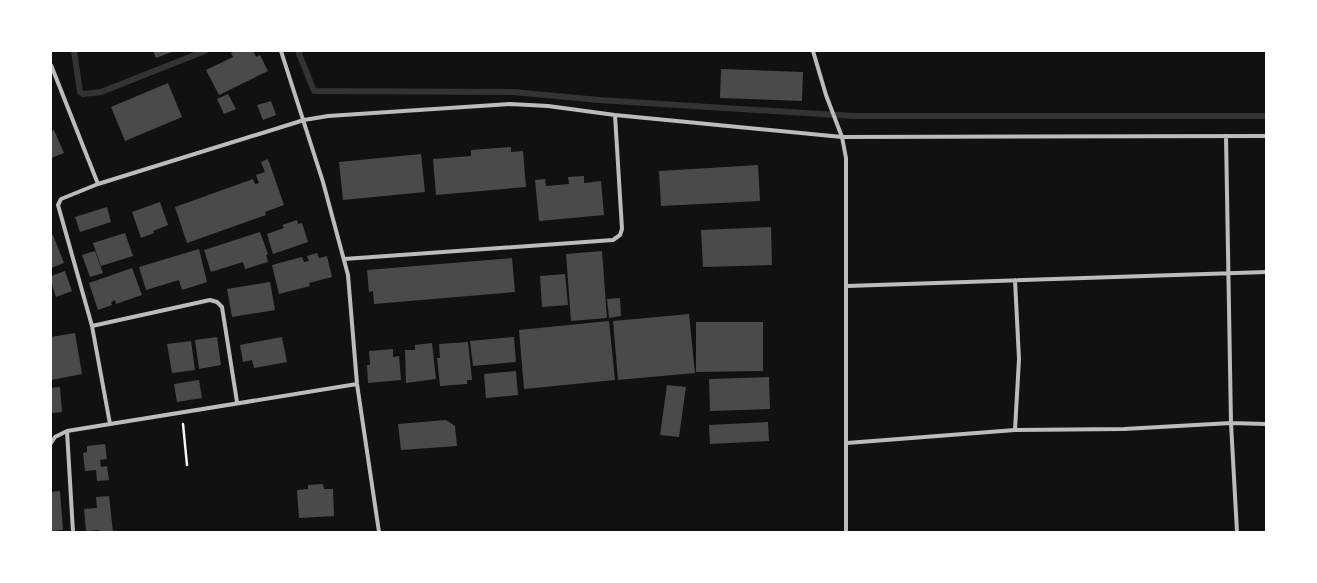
<svg xmlns="http://www.w3.org/2000/svg" width="1317" height="583" font-family="'Noto Serif',serif">
<rect width="100%" height="100%" fill="#111"/>
<g fill="none" stroke-linecap="round" stroke-linejoin="round">
<path stroke="#333" stroke-width="6" d="M74,51L80,92L83,94L101,92L205,51
M298,51L314,91L513,92L599,100L853,116H1266"/>
</g>
<path fill="#4a4a4a" d="M153,51H174L156,58Z
M236,51H253L256,57L260,55L268,71L219,95L206,70L233,57L231,53Z
M721,69L803,72L802,101L720,98Z
M168,83L182,117L125,141L111,107Z
M228,94L236,109L224,114L217,99Z
M271,101L276,115L263,120L257,105Z
M54,130L64,153L51,158V131Z
M511,147V152L523,151L526,187L436,195L433,159L471,156V150Z
M421,154L425,192L343,200L339,162Z
M268,159L284,205L265,212L266,215L187,243L175,207L253,179L255,184L259,183L256,175L265,172L261,162Z
M758,165L760,201L661,206L659,171Z
M584,176V183L601,181L604,215L539,221L535,180L545,179L546,186L569,184L568,177Z
M160,202L168,225L153,231L154,233L141,238L132,212Z
M107,207L111,222L80,232L75,217Z
M297,220L298,224L302,223L308,242L273,254L267,234L284,228L282,225Z
M771,227L772,265L703,267L701,230Z
M260,232L268,254L266,255L268,262L245,269L243,262L211,272L204,250Z
M125,233L133,256L101,266L93,243Z
M53,235L64,263L51,268V236Z
M199,249L207,282L182,290L179,280L146,290L139,267Z
M95,251L103,273L90,277L82,255Z
M602,251L607,318L571,321L566,254Z
M317,253L319,258L327,256L332,277L309,283L310,286L279,294L272,265L302,257L304,262L309,261L307,256Z
M512,258L515,292L374,304L373,291L369,292L367,270Z
M132,268L142,295L116,304L115,300L111,302L112,305L98,310L89,283Z
M65,271L72,291L56,297L51,282V276Z
M565,274L568,305L542,307L540,276Z
M270,282L275,310L232,317L227,289Z
M620,298L621,316L609,318L607,299Z
M689,314L695,373L618,380L613,321Z
M609,321L615,380L524,389L519,330Z
M696,322H763V371L696,372Z
M75,333L82,374L51,380V337Z
M217,337L221,365L199,369L195,340Z
M282,337L287,362L254,368L252,360L243,362L240,345Z
M514,337L516,362L473,366L470,341Z
M191,341L195,370L172,373L167,344Z
M468,342L472,380H467V384L440,386L437,358H440L439,344Z
M432,343L436,379L406,383L405,350H415V345Z
M393,349V357L399,356L401,380L368,383L367,365H370L369,351Z
M516,371L518,395L486,398L484,374Z
M769,377L770,409L710,411L709,379Z
M199,380L202,398L177,402L174,384Z
M667,385L686,387L679,437L660,435Z
M60,387L62,412L51,413V388Z
M446,420L455,426L457,446L401,450L398,424Z
M768,422L769,441L710,444L709,425Z
M105,444L107,459L100,460L101,467L107,466L109,480L97,481L96,470L85,471L83,453L87,452V446Z
M323,484L324,489H333L334,516L299,518L297,490L308,489V485Z
M60,491L63,530L51,531V492Z
M109,496L113,532H99V530L86,531L84,509L97,508L96,497Z"/>
<g fill="none" stroke-linecap="round" stroke-linejoin="round">
<path stroke="#f5f5f5" stroke-width="2.5" d="M183,424L187,465"/>
<path stroke="#bcbcbc" stroke-width="4" d="M281,51L323,182L348,275L357,384L379,532
M813,51L826,95L842,137L846,158V532
M51,65L98,184
M1226,136L1231,423L1237,532
M344,259L613,240L620,235L622,229L615,115
M847,286L1266,272
M92,326L210,300L217,302L222,307L237,402
M110,424L92,326L58,205L61,199L98,184L304,120L328,116L510,104L548,106L615,115L842,137L1266,136
M1015,430L1019,359L1015,280
M67,431L73,532
M51,443L55,437L67,431L357,384
M847,443L1015,430L1124,429L1231,423L1266,424"/>
</g>
<rect width="1317" height="583" fill="none" stroke="#ffffff" stroke-width="104"/>
</svg>
